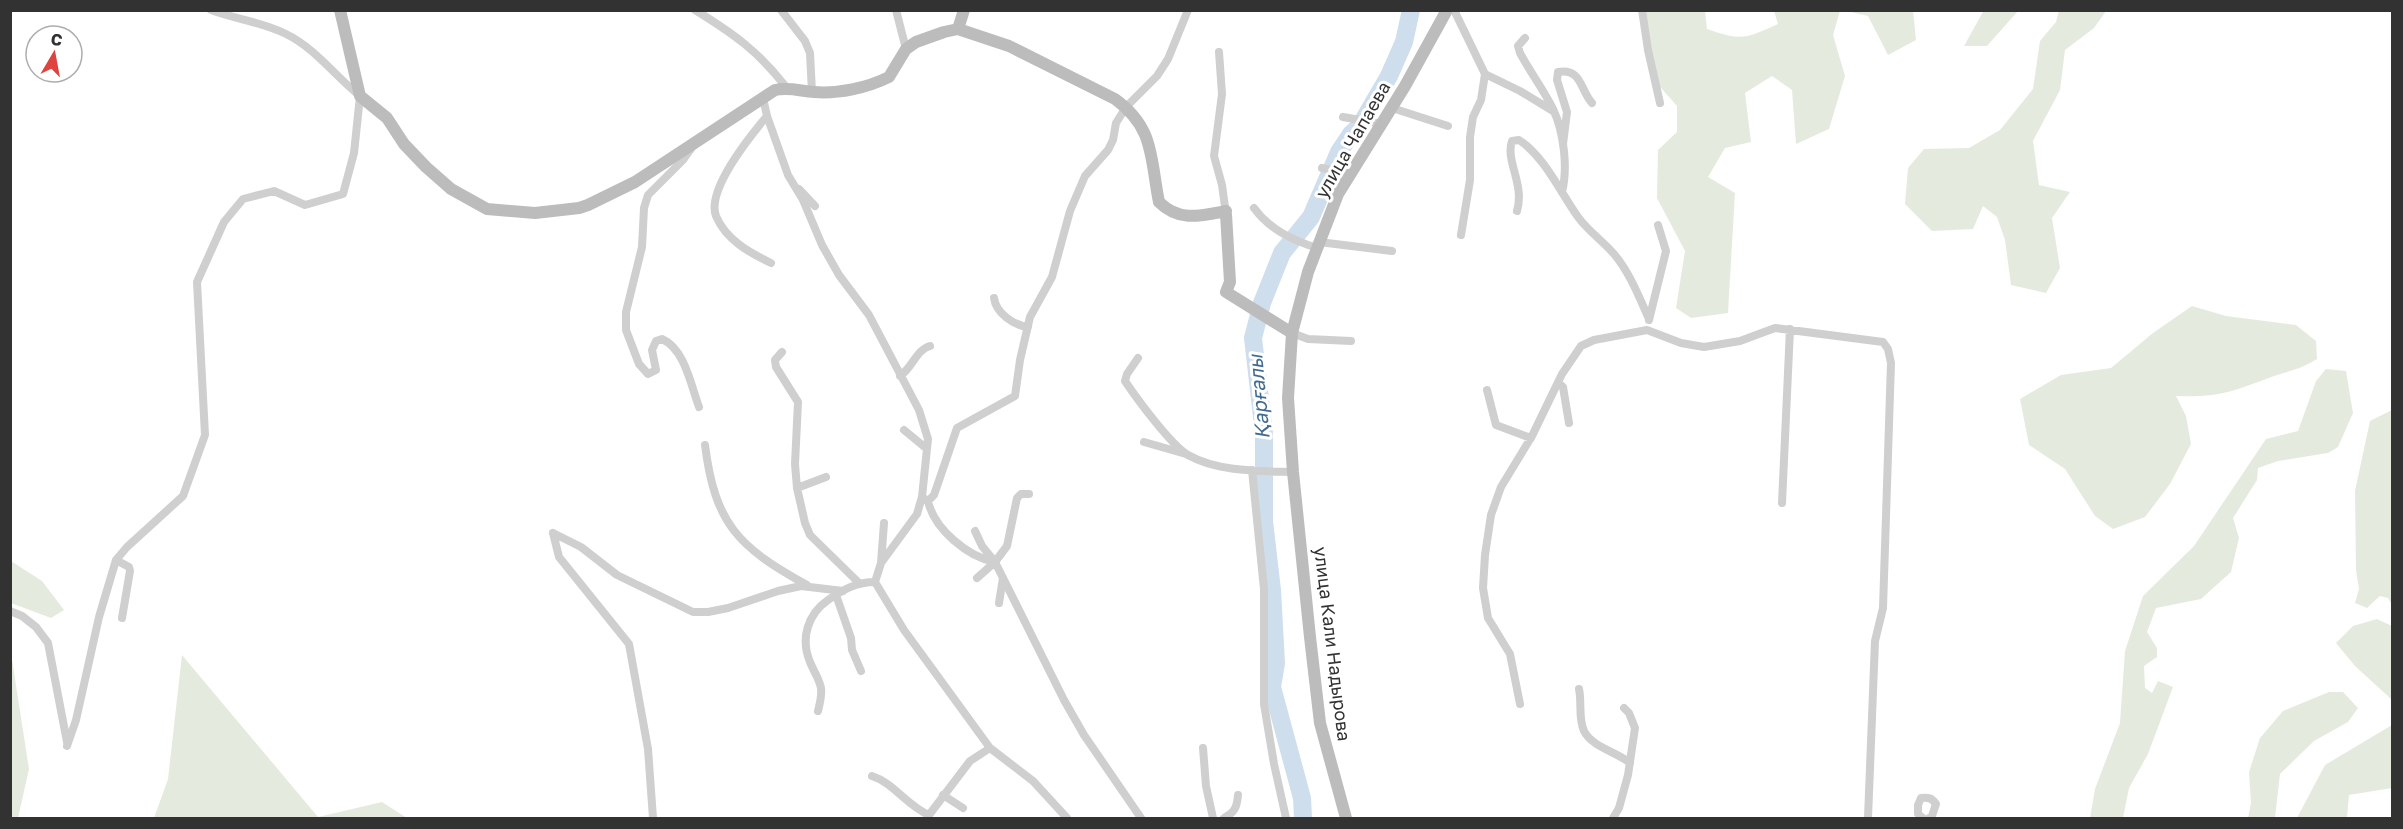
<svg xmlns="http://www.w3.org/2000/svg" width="2403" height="829" font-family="'Golos Text',sans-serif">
<rect width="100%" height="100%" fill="#fff"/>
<path fill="#e4ebde" d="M1984,10L2018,11L1987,46H1964Z
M2059,10L2106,11L2094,28L2065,50L2060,90L2033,141L2039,185L2070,192L2052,218L2060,268L2046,293L2011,285L2005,240L1997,217L1983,206L1973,229L1932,231L1905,204L1908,168L1924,149L1969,148L2000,130L2033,89L2040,41L2056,22Z
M1644,11H1705L1707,29C1741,41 1745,39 1778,24L1774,11H1840L1833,35L1845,76L1829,129L1796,144L1792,90L1772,76L1745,93L1751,142L1725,148L1708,177L1735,193L1728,313L1691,318L1676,308L1685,251L1657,198L1658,150L1677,132V106L1654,80Z
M1846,11H1913L1916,40L1888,55L1868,16Z
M2192,306L2226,316L2296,325L2316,341L2317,359C2303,368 2290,371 2274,376C2234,391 2219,398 2176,396L2186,416L2191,444L2170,484L2145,517L2113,529L2095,516L2065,469L2029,445L2020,399L2061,375L2111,368L2153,333Z
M2326,369L2346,371L2353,413L2338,447L2328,453L2278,461L2258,468L2257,480L2233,518L2239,538L2231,572L2201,599L2156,608L2147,632L2157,648V657L2144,666L2145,688L2152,693L2158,681L2173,687L2148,754L2129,788L2123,818H2090L2095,789L2120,723L2125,651L2143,596L2194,546L2266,439L2298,431L2316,381Z
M2392,410V605L2388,598L2380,596L2367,608L2355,603L2359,589L2356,570L2355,491L2370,421Z
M11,561L42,581L64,610L51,618L11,603Z
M2377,619L2392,626L2391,699L2355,666L2336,643L2353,626Z
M11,653L29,769L18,818H10Z
M182,655L318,817L382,802L407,818H154L168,779Z
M2329,692H2343L2358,708L2348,722L2314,741L2280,774L2275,818H2248L2251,803L2249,772L2260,738L2283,711Z
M2392,725V788L2349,795L2347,818H2297L2325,765Z"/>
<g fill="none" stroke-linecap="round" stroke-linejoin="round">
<path stroke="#cfdeec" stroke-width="18" d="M1303,818L1302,798L1272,687L1276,663L1272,590L1264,521V434L1253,338L1262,303L1282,253L1311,217L1339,152L1351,134L1360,126L1389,76L1404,42L1411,10"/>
<path stroke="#cfcfcf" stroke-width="8" d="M695,10C734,34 758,51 786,87
M781,10L805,41L810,53L812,92
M896,10L906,49
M1454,10L1485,74L1481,100L1473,117L1470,137V180L1461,235
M1642,10L1648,50L1660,103
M1525,38L1518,46L1520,53C1530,72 1544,90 1553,109C1564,132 1568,168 1562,192
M1219,52L1222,94L1214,156L1222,185L1226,214
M1485,74L1520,91L1553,111
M763,98L767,116L788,175L803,200L822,245L839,275L869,315L919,410L928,439L922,497L917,514L881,563L875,582L904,630L990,748L1033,781L1067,818
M1392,108L1448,126
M767,116C751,135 706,190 716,216C726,240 750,253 771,263
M1343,117L1382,124
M1563,144L1567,112L1557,80L1558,72C1582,68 1580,90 1592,103
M693,146L683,160L648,195L644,208L642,247L626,312V330L639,364L648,374L656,370L652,350L656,341L662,339C685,349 691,386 699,407
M1322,168L1350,175
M799,189L815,206
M1254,208C1269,229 1292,240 1317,248
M1517,211C1525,184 1505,161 1512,141L1519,140C1545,157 1560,192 1578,217C1588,231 1603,241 1614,254C1630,273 1639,297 1649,319
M1319,242L1392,251
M994,298C996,313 1013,325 1028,327
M1649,320L1666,251L1658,225
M1292,333L1308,339L1351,341
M782,352L775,360L776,367L798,402L795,464L797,488L805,523L810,535L858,582
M1138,358L1127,374L1125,381C1137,399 1171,445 1188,455C1218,472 1259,471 1293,472
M900,376C913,367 916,350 930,346
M1558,382L1563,387L1569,423
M1487,390L1496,425L1531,438
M904,430L927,449
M1144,442L1186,454
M705,445C715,524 738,547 807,585
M1252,470L1264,589V704L1274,764L1286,818
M797,488L826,477
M922,497L928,501L934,495L957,428L1015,396L1020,360L1030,317L1052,277L1070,211L1085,176L1108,150L1113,140L1116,123L1126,107L1157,76L1168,59L1188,10
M928,501C934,529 968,557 995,562L1007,546L1017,498L1021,494H1029
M1782,503L1790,329
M975,531L982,546L995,562L1064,700L1084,735L1141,818
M553,533L581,547L617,575L693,612H708L728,608L778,591L801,586L843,591
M553,533L559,557L629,644L648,749L653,818
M881,563L884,523
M977,578L995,562
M836,595L851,638L852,650L861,671
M999,603L1003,578
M10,611L22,616L36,627L48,643L67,742
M122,618L130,571L129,567L116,560L127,547L183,496L205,435L197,282L224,222L243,199L274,191L305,205L343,194L354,153L360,96C335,76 315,48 286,34C262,22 235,19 211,10
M1579,689C1582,702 1578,718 1584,731C1592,747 1617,752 1630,763
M1520,704L1510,654L1488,618L1483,588L1485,555L1491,515L1501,487L1532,436L1562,374L1581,346L1594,340L1647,330L1681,343L1704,347L1740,341L1775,328L1883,342L1888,349L1891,363L1883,608L1875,641L1868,818
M818,711C820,703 822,696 821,688C819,678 813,670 810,662C800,638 808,614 828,600C844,589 857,582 875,582
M67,746L76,720L99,617L116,560
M1203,748L1206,786L1213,818
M872,776C894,783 907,806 929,815L970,761L990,748
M943,795L963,808
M1224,818C1235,812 1237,807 1238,795
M1613,818L1619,808L1628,775L1635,728L1629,713L1624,708
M1923,818L1918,814V805L1921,798C1928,797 1932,798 1936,804L1932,816L1929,818"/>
<path stroke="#bcbcbc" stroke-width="12" d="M340,10L360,96L387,118L404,144L426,167L451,189L487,209L535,213L579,208L588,205L635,182L775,90C789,87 800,91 814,92C838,94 867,88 889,77L906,49L916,42L944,32L958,29L1009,46L1115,99C1155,128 1150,158 1159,202C1179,222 1200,216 1226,211
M958,29L964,10
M1226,214L1230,282L1226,292L1292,333
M1346,818L1320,723L1310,637L1293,472L1288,398L1292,333L1308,272L1338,194L1405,86L1447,10"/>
</g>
<g text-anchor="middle" stroke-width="6" stroke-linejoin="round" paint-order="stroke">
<g font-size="18" fill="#323232" stroke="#fff">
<text transform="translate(1353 140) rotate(-60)" y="6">улица Чапаева</text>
<text transform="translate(1332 644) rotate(83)" y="6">улица Кали Надырова</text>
</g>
<g font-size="20" font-style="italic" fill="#426b92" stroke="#fff">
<text transform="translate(1259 397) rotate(-95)" y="7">Қарғалы</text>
</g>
</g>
<rect width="2403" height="829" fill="none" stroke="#323232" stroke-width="24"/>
<g transform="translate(54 54) rotate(10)"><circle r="28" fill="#ffffff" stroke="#adadad" stroke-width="1.5"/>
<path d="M0-4.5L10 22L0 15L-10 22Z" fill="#de433f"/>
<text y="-9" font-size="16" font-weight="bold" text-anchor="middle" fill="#323232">С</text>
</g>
</svg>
